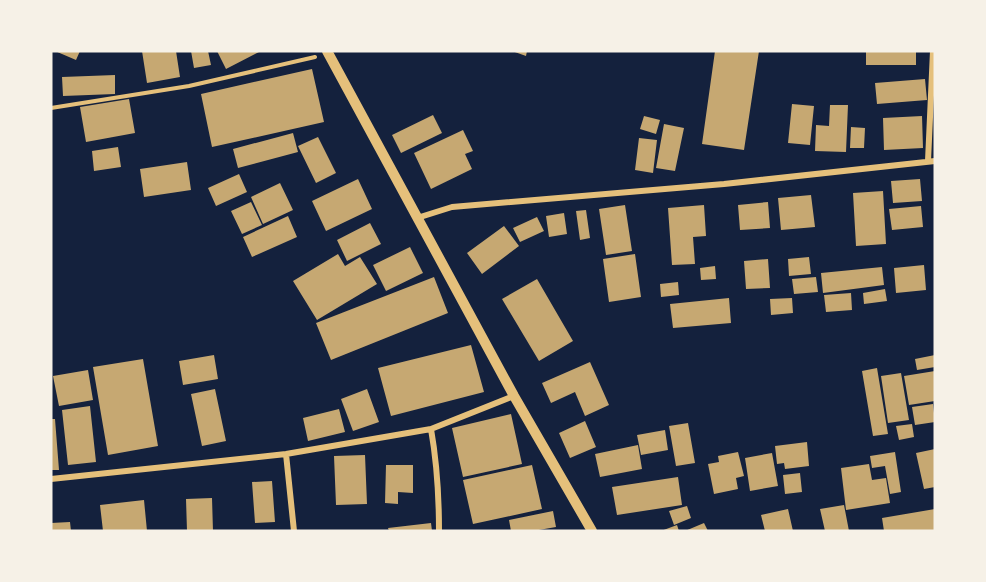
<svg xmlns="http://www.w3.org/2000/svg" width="986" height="582" font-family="'Noto Sans',sans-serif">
<rect width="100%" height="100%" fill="#14213d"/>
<path fill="#c6a872" d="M55,51H80L76,60Z
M142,51H176L180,77L147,83Z
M191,51H208L211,65L194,68Z
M217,51H261L226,69Z
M512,51H527L526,56Z
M715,51H759L744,150L702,144Z
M866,51H916V65H866Z
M312,69L324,122L212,147L201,94Z
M115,75V94L63,96L62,77Z
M925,79L927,100L877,104L875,83Z
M129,99L135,133L86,142L80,107Z
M792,104L814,106L810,145L788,143Z
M830,105H848L846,152L815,151L816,125L829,126Z
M433,115L442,133L401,153L392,135Z
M644,116L660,120L656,134L640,129Z
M922,116L923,148L884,150L883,118Z
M664,124L684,128L675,171L656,168Z
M851,127L865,128L864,148H850Z
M463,130L473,151L465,154L472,169L431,189L414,153Z
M293,133L298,152L238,168L233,149Z
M318,137L336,173L316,183L298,146Z
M639,138L657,140L653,173L635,170Z
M118,147L121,167L94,171L92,151Z
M187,162L191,190L144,197L140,169Z
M239,174L247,192L216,206L208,188Z
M358,179L372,209L326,231L312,201Z
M920,179L922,201L893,203L891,181Z
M280,183L293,210L263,224L251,197Z
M883,191L886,244L856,246L853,193Z
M811,195L815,227L781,230L778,198Z
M251,202L262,225L242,234L231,211Z
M768,202L770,228L740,230L738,205Z
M625,205L632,251L606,255L599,209Z
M704,205L706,236L693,237L695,264L672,265L668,208Z
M921,206L923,227L892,230L889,209Z
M586,210L590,238L580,240L576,211Z
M564,213L567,234L549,237L546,216Z
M288,216L297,237L252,257L243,237Z
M537,217L544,231L520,242L513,228Z
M370,223L381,244L347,261L337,240Z
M504,226L519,246L482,274L467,253Z
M410,247L423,273L386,291L373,265Z
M338,254L345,266L360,257L377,284L317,320L293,281Z
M635,254L641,297L609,302L603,259Z
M809,257L811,274L789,276L788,259Z
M768,259L770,288L746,289L744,261Z
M924,265L926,290L896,293L894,268Z
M715,266L716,279L701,280L700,268Z
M882,267L884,285L823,293L821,273Z
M434,277L448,313L331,360L316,323Z
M816,277L818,292L794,294L792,279Z
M537,279L573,341L539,361L502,299Z
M678,282L679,295L661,297L660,284Z
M885,289L887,301L864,304L863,293Z
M851,293L852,310L826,312L824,295Z
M729,298L731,323L673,328L670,304Z
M792,298L793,313L771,315L770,299Z
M471,345L484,392L391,416L378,368Z
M214,355L218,379L183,385L179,361Z
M935,355V367L917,370L915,359Z
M143,359L158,446L108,455L93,367Z
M590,362L609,405L585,416L575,392L551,403L542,383Z
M877,368L888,434L873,436L862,371Z
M88,370L93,400L59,406L53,376Z
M935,371V401L909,405L904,376Z
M901,373L909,420L888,423L881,376Z
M215,389L226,441L202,446L191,394Z
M367,389L379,422L353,431L341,399Z
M933,404L935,422L915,425L912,407Z
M90,406L96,462L68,465L62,410Z
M339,409L345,432L308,441L303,418Z
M511,414L522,464L463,477L452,428Z
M51,419H55L59,470H51Z
M585,421L596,447L570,458L559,433Z
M688,423L695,463L676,466L669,426Z
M912,424L914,437L899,440L896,426Z
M665,430L668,450L641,455L637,435Z
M807,442L809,466L785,469L784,463L777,464L775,446Z
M638,445L642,469L600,477L595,454Z
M935,449V487L924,489L916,453Z
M738,452L744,476L736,478L738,489L714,494L708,464L719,462L718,456Z
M895,452L901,492L890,494L885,466L872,468L870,456Z
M772,453L778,486L750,491L745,458Z
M365,455L367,504L336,505L334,456Z
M869,464L872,480L886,478L890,503L846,510L841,468Z
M386,465H413V493L398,492V504L385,503Z
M532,465L542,509L473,524L463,480Z
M800,473L802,492L785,494L783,475Z
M678,477L682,505L617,515L612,487Z
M272,481L275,522L255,523L252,482Z
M212,498L213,531H187L186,499Z
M144,500L147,531H103L100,505Z
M844,505L849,531H825L820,509Z
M687,506L691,518L674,525L669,511Z
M788,509L793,531H765L761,515Z
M935,509V531H884L882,518Z
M553,511L556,527L533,531H511L509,520Z
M70,522L71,531H51V523Z
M431,523L432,531H389L388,528Z
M704,523L708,531H685Z
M677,525L679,531H661Z"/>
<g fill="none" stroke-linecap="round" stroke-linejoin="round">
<path stroke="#e5c07b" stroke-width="4" d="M51,108L189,86L315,57"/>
<path stroke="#e5c07b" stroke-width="6" d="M928,161L933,51
M417,218L452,207L724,184L935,161
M431,429C437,463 439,496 439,531
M286,454L294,531
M51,479L286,454L431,429L514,396"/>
<path stroke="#e5c07b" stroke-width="10" d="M327,51L514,396L592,531"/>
</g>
<rect width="986" height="582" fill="none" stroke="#f6f1e7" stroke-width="105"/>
</svg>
